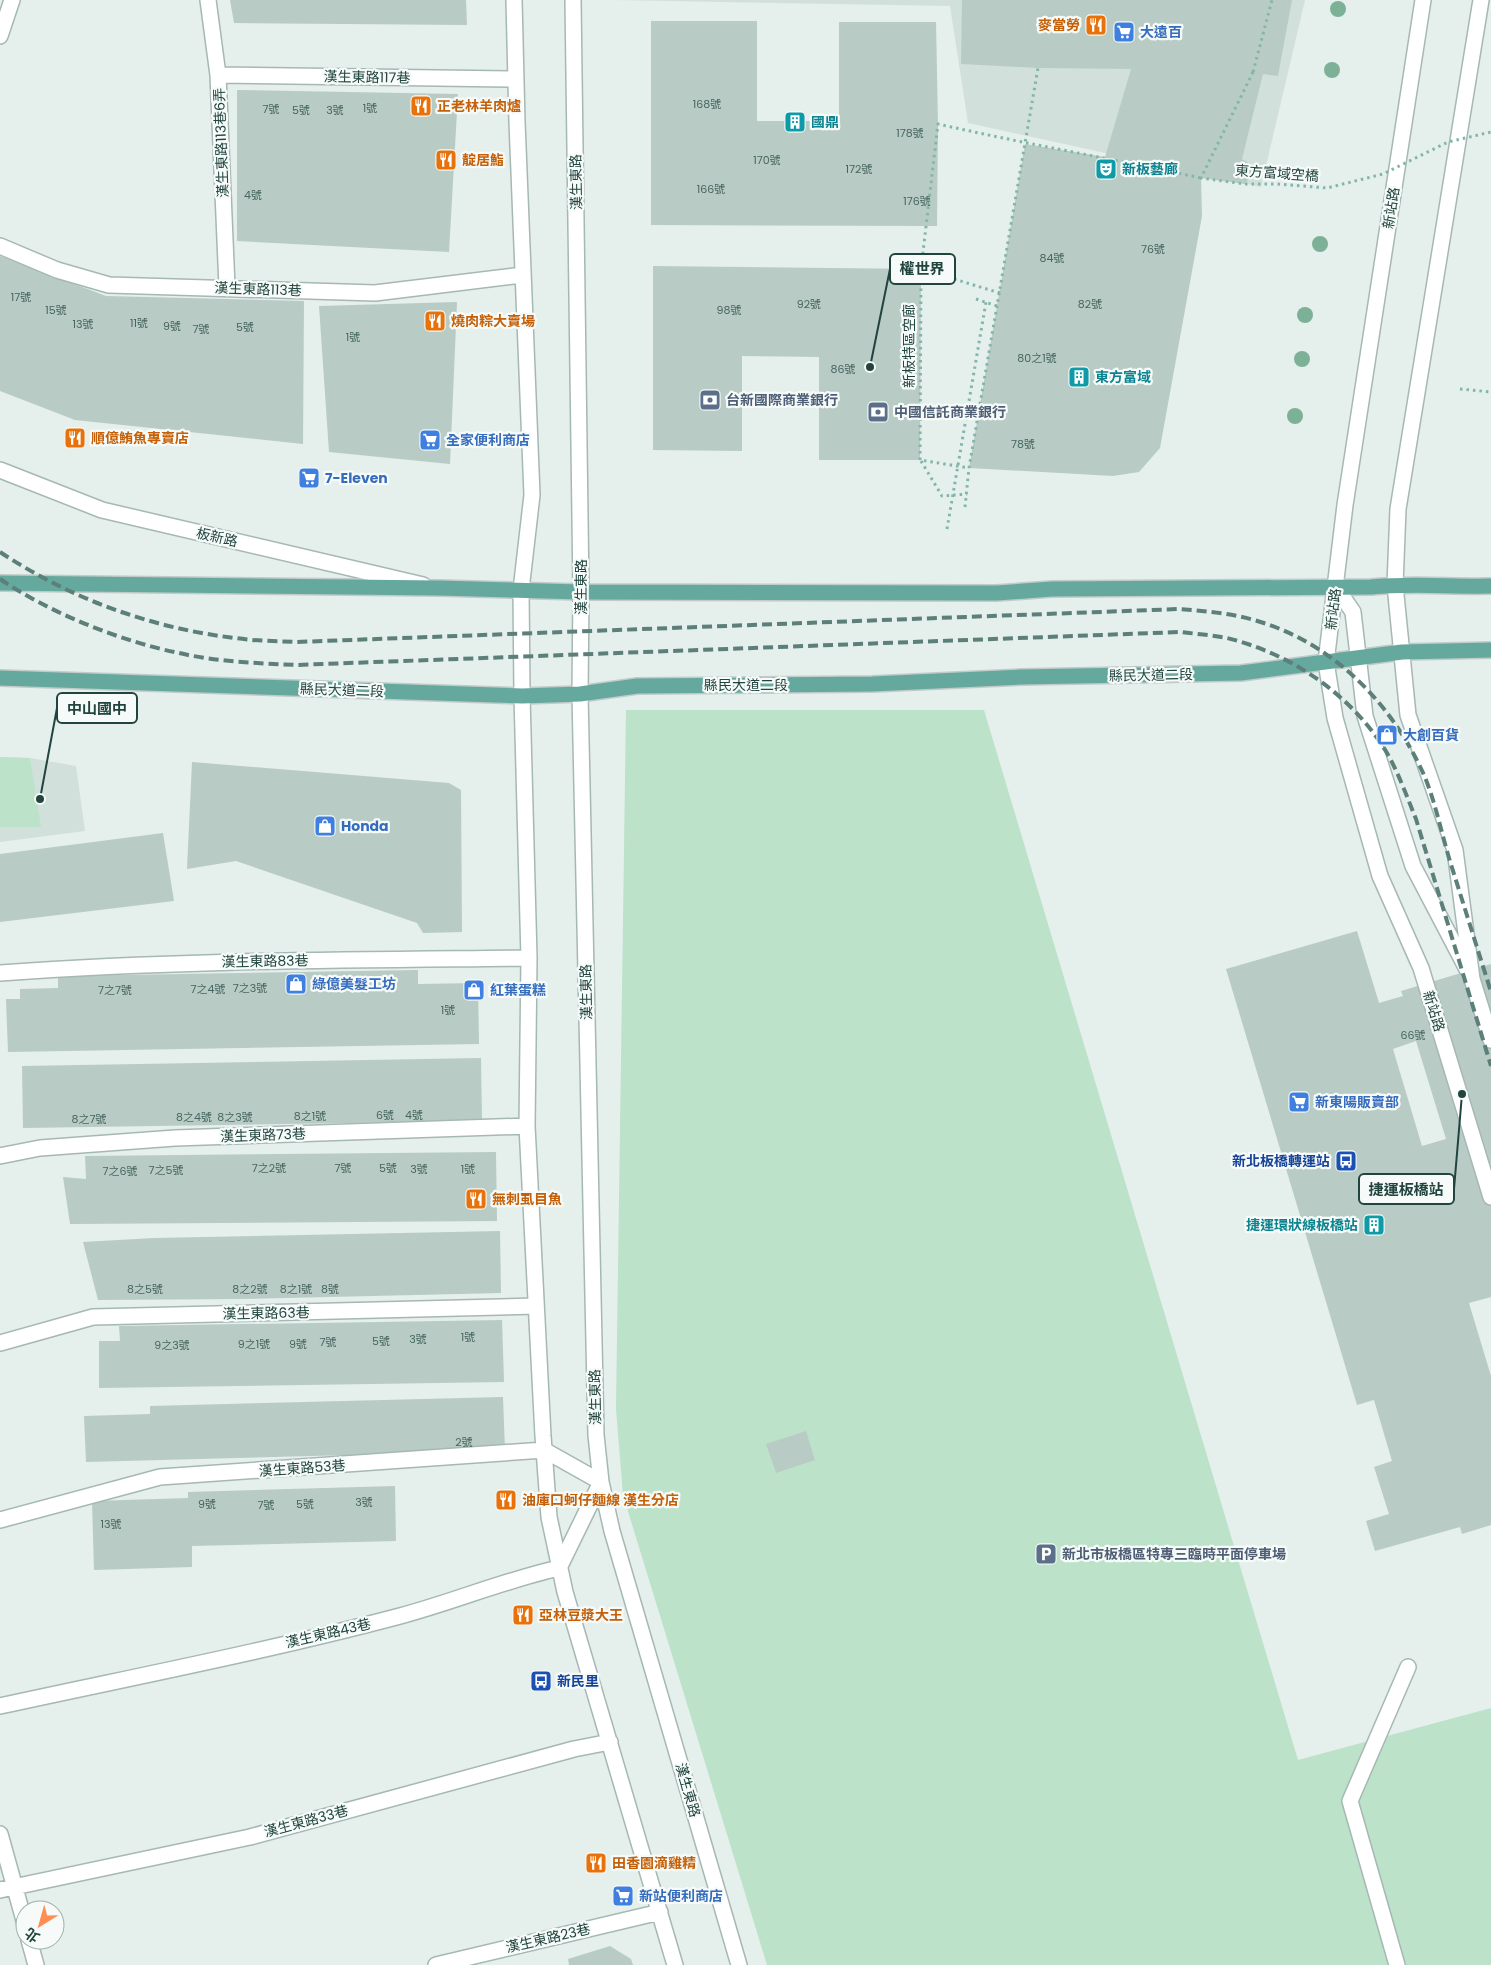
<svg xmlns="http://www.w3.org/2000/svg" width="1491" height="1965" font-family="Poppins,'Noto Sans TC',sans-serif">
<rect width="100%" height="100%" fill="#e5efec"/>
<path fill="#d2e0db" d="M612,0H1305L1261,187L968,123L950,6Z
M0,757L30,758L76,766L85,831L0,842Z"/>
<path fill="#bce2ca" d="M626,710H984L1298,1760L1491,1708V1965H767L623,1495L616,1409Z
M0,757L30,758L41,827H0Z"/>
<path fill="#b9cbc5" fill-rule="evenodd" d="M230,0H466L467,25L234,23Z
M962,0H1292L1278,76L1263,74L1242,159L1257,168L1245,184L1201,178L1202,216L1160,448L1139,472L1113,476L969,468L1025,144L1105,157L1131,69L1038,68L961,64Z
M651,21H757V121H839V22H936L938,124L937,226L651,225Z
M237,90L458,94L449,252L237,241Z
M0,256L106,296L304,301L303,444L75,420L0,391Z
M653,266L921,269L920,460H819V357L742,356V451L653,450Z
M457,302L450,464L329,452L319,306Z
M192,762L449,783L461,790L462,932L423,933L417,923L236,861L187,869Z
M163,833L174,901L0,922V854Z
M1357,931L1379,1003L1403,996L1401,991L1491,964V1297L1469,1303L1491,1376V1525L1462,1534L1460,1527L1375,1551L1366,1521L1389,1514L1374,1467L1392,1461L1374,1400L1357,1405L1226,969ZM1416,1041L1446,1139L1422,1146L1393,1049Z
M418,970V984L478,983L479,1044L8,1052L6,999H20V989L58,988V976Z
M481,1058L482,1121L23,1128L22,1066Z
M496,1152L497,1221L70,1224L63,1177L86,1179L85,1156Z
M500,1231L501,1293L242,1299L98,1300L83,1242L154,1238Z
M502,1320L504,1382L99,1388V1341H120L119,1326Z
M503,1397L505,1451L86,1462L84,1416L150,1414V1406Z
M806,1431L815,1460L776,1473L766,1444Z
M395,1486L396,1541L192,1546V1567L94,1570L92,1501L188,1498V1492Z
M610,1946L631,1959L633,1965H569L568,1959Z"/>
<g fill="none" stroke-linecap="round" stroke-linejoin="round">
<g stroke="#a6b8b4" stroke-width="18">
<path id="minor" d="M208,0L218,75L227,287
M514,0L517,122L532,495L521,590L522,696L529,958L527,1126L543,1436L549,1517L565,1592L675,1965
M573,0L581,592L580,694L596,1435L601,1482L612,1531L739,1965
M1423,0L1345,505L1326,662L1335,718L1380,876L1421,968L1491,1197
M1481,0L1398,509L1395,585L1408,715L1455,850L1472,979L1491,1040
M0,36L12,0
M218,75L516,79
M0,246L57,270L109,285L375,293L522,275
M0,470L102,510L423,585
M1336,587L1353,612L1365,716L1413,866L1467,969
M0,973C176,960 353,960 529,958
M0,1156L40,1148L175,1138L527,1126
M0,1343L93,1317L536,1306
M0,1520L160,1477L544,1450L601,1482L559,1568C505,1580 453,1602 400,1616C268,1651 133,1677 0,1706
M0,1834L25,1924
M0,1890L250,1837L574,1749L610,1742
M29,1940L36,1965
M436,1965L660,1912
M1397,1965L1350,1801L1408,1667"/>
</g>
<g stroke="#c1cbc9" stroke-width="18">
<path id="major" d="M0,583L439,588L581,592L997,593L1052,589L1371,587C1411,583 1451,587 1491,586
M0,678L522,696L580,694L637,686L872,684L1021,677L1241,673L1402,652L1491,650"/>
</g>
<path stroke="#82b6ab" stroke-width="3" stroke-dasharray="2.5 4" stroke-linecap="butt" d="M1253,72L1272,0
M1000,293L921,269L938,124C1026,144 1113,159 1201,178
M976,299L997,306
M1460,389L1491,392
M965,507L969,468L1038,68
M947,529L986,302"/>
<use href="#minor" stroke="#fff" stroke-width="15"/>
<use href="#major" stroke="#65a99e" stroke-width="15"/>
<path stroke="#5c7f79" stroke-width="4" stroke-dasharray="10 5" stroke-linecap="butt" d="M0,552C71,599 151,628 235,638C255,641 276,641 296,642L1179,609C1204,611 1229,613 1254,620C1332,642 1391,702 1424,775C1435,801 1441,831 1449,858C1463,903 1477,947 1491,992
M0,579C50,613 120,641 179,653C217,662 257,663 296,665L1181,632C1196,634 1212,635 1227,638C1292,654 1352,695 1387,753C1399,774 1407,797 1416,819L1491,1066"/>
<path stroke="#82b6ab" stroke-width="3" stroke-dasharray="2.5 4" stroke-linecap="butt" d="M1253,72L1201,178L1245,184H1277L1327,188L1383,174L1448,142L1491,132
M921,269L920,460L969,468
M921,461L942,496L967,494"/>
</g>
<g fill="#7cb197">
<circle cx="1338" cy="9" r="8"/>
<circle cx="1332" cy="70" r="8"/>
<circle cx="1320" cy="244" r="8"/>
<circle cx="1305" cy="315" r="8"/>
<circle cx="1302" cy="359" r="8"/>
<circle cx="1295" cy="416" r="8"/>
</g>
<defs>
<g id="restaurant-square" transform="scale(1.125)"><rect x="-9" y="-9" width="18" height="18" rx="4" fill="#e8710a" stroke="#f6fbf9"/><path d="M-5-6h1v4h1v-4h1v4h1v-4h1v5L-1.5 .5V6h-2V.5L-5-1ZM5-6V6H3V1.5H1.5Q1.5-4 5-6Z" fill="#fff"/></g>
<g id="supermarket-square" transform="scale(1.125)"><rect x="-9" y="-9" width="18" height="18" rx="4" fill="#3f7fe0" stroke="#f6fbf9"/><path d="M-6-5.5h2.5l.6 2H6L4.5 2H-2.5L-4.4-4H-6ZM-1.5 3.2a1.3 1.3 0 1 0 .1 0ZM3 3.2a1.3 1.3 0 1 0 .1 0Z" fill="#fff"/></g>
<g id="building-square" transform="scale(1.125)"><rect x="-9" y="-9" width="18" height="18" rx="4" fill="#0f9aa8" stroke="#f6fbf9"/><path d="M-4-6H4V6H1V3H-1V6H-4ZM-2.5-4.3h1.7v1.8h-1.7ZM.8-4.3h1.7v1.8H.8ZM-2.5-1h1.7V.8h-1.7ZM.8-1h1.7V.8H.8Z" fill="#fff"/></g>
<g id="theatre-square" transform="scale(1.125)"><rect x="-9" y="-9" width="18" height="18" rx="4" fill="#0f9aa8" stroke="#f6fbf9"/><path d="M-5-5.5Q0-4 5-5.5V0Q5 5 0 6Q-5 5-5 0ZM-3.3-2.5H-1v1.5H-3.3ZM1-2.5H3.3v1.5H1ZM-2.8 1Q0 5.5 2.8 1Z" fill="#fff"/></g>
<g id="bank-square" transform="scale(1.125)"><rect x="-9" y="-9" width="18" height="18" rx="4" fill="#5c6f8a" stroke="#f6fbf9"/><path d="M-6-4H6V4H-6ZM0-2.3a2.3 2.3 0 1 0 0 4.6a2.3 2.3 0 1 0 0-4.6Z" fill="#fff"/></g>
<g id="shop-square" transform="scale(1.125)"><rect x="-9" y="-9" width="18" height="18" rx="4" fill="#3f7fe0" stroke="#f6fbf9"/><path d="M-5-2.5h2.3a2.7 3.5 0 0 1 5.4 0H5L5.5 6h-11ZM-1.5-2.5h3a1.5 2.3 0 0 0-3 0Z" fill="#fff"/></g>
<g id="bus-square" transform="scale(1.125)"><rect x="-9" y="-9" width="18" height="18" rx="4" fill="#1a4fb4" stroke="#f6fbf9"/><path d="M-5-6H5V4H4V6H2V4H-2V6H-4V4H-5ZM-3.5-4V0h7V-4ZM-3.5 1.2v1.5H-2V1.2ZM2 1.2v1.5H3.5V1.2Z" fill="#fff"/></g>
<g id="parking-square" transform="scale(1.125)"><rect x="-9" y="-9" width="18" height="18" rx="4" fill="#5c6f8a" stroke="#f6fbf9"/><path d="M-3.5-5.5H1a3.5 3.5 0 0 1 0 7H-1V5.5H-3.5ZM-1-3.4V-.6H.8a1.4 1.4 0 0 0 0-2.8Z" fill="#fff"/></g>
</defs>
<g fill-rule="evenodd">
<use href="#restaurant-square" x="1096" y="25"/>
<use href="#supermarket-square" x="1124" y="32"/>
<use href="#restaurant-square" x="421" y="106"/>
<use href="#building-square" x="795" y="122"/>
<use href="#restaurant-square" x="446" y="160"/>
<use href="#theatre-square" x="1106" y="169"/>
<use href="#restaurant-square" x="435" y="321"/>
<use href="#building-square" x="1079" y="377"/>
<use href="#bank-square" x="710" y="400"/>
<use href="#bank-square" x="878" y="412"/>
<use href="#restaurant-square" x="75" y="438"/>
<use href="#supermarket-square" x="430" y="440"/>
<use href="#supermarket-square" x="309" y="478"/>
<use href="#shop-square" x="1387" y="735"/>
<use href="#shop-square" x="325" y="826"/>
<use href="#shop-square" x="296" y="984"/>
<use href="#shop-square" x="474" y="990"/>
<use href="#supermarket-square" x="1299" y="1102"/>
<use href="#bus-square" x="1346" y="1161"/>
<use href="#restaurant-square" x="476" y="1199"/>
<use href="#building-square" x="1374" y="1225"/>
<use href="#restaurant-square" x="506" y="1500"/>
<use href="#parking-square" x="1046" y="1554"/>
<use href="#restaurant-square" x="523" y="1615"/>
<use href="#bus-square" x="541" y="1681"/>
<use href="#restaurant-square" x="596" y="1863"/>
<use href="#supermarket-square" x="623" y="1896"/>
</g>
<g text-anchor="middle" stroke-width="4.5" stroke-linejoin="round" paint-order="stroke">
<g font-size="11" fill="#476660">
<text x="707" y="108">168號</text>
<text x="370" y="112">1號</text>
<text x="271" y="113">7號</text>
<text x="301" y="114">5號</text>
<text x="335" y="114">3號</text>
<text x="910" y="137">178號</text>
<text x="767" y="164">170號</text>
<text x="859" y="173">172號</text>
<text x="711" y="193">166號</text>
<text x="253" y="199">4號</text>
<text x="917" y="205">176號</text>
<text x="1153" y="253">76號</text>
<text x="1052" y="262">84號</text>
<text x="21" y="301">17號</text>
<text x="809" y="308">92號</text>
<text x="1090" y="308">82號</text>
<text x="56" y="314">15號</text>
<text x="729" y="314">98號</text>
<text x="139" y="327">11號</text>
<text x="83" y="328">13號</text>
<text x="172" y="330">9號</text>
<text x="245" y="331">5號</text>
<text x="201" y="333">7號</text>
<text x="353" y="341">1號</text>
<text x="1037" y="362">80之1號</text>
<text x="843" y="373">86號</text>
<text x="1023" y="448">78號</text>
<text x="250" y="992">7之3號</text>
<text x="208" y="993">7之4號</text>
<text x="115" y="994">7之7號</text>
<text x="448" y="1014">1號</text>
<text x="1413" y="1039">66號</text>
<text x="385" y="1119">6號</text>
<text x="414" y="1119">4號</text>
<text x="310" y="1120">8之1號</text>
<text x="194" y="1121">8之4號</text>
<text x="235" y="1121">8之3號</text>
<text x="89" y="1123">8之7號</text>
<text x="269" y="1172">7之2號</text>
<text x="343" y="1172">7號</text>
<text x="388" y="1172">5號</text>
<text x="419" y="1173">3號</text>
<text x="468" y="1173">1號</text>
<text x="166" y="1174">7之5號</text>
<text x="120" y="1175">7之6號</text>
<text x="145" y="1293">8之5號</text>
<text x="250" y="1293">8之2號</text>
<text x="296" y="1293">8之1號</text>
<text x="330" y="1293">8號</text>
<text x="468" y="1341">1號</text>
<text x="418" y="1343">3號</text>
<text x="381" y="1345">5號</text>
<text x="328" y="1346">7號</text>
<text x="254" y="1348">9之1號</text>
<text x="298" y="1348">9號</text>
<text x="172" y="1349">9之3號</text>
<text x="464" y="1446">2號</text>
<text x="364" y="1506">3號</text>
<text x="207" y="1508">9號</text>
<text x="305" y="1508">5號</text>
<text x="266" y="1509">7號</text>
<text x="111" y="1528">13號</text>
</g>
<g font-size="14" font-weight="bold" fill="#c56008" stroke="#f6fbf9" text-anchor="start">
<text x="1080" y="30" text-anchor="end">麥當勞</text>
<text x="437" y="111">正老林羊肉爐</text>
<text x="462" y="165">靛居鮨</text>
<text x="451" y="326">燒肉粽大賣場</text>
<text x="91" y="443">順億鮪魚專賣店</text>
<text x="492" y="1204">無刺虱目魚</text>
<text x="522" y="1505">油庫口蚵仔麵線 漢生分店</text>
<text x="539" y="1620">亞林豆漿大王</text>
<text x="612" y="1868">田香園滴雞精</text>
</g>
<g font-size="14" font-weight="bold" fill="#366cbe" stroke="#f6fbf9" text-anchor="start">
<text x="1140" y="37">大遠百</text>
<text x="446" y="445">全家便利商店</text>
<text x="325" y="483">7-Eleven</text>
<text x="1403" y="740">大創百貨</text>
<text x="341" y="831">Honda</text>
<text x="312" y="989">綠億美髮工坊</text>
<text x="490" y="995">紅葉蛋糕</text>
<text x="1315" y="1107">新東陽販賣部</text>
<text x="639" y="1901">新站便利商店</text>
</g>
<g font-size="14" fill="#21443e" stroke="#f6fbf9">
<text transform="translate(367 77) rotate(1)" y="5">漢生東路117巷</text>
<text transform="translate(221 143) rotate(-92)" y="5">漢生東路113巷6弄</text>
<text transform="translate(1277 173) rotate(4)" y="5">東方富域空橋</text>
<text transform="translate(576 182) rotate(-91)" y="5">漢生東路</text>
<text transform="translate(1391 208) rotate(-81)" y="5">新站路</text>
<text transform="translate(258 289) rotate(2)" y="5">漢生東路113巷</text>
<text transform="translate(909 346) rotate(-90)" y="5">新板特區空廊</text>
<text transform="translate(217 537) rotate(13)" y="5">板新路</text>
<text transform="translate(581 587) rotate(-90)" y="5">漢生東路</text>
<text transform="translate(1333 609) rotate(-83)" y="5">新站路</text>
<text transform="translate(1151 675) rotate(-1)" y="5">縣民大道二段</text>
<text x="746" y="690">縣民大道二段</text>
<text transform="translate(342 690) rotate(2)" y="5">縣民大道二段</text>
<text transform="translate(265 961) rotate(-1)" y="5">漢生東路83巷</text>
<text transform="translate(586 992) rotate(-91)" y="5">漢生東路</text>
<text transform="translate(1434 1011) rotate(73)" y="5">新站路</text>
<text transform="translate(263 1135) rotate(-2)" y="5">漢生東路73巷</text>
<text transform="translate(266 1313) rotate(-1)" y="5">漢生東路63巷</text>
<text transform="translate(595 1397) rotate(-91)" y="5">漢生東路</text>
<text transform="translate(302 1468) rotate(-4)" y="5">漢生東路53巷</text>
<text transform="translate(328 1633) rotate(-13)" y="5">漢生東路43巷</text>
<text transform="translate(688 1790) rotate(74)" y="5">漢生東路</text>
<text transform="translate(306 1821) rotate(-15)" y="5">漢生東路33巷</text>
<text transform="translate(548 1938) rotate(-13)" y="5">漢生東路23巷</text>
</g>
<g font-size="14" font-weight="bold" fill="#0d838f" stroke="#f6fbf9" text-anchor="start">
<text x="811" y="127">國鼎</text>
<text x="1122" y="174">新板藝廊</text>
<text x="1095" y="382">東方富域</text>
<text x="1358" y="1230" text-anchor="end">捷運環狀線板橋站</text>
</g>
<g font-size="14" font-weight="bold" fill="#4e5e75" stroke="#f6fbf9" text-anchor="start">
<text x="726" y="405">台新國際商業銀行</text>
<text x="894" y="417">中國信託商業銀行</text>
<text x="1062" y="1559">新北市板橋區特專三臨時平面停車場</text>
</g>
<g font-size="14" font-weight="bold" fill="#164399" stroke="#f6fbf9" text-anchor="end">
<text x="1330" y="1166">新北板橋轉運站</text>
<text x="557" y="1686" text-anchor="start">新民里</text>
</g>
</g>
<path fill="none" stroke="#21443e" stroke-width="2" d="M870 367L890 269M40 799L57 708M1462 1094L1454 1189"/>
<g fill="#21443e" stroke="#f6fbf9" stroke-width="2">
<circle cx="870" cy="367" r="5"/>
<circle cx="40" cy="799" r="5"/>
<circle cx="1462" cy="1094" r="5"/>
</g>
<g fill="#f6fbf9" stroke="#21443e" stroke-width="2">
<rect x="890" y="254" width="65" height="30" rx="5"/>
<rect x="57" y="693" width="80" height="30" rx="5"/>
<rect x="1359" y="1174" width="95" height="30" rx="5"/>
</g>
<g font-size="15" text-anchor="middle" font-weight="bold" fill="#21443e">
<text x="922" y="274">權世界</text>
<text x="97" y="714">中山國中</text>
<text x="1406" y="1195">捷運板橋站</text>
</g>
<g transform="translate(40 1925) rotate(217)"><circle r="24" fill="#f6fbf9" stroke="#a1b2ae"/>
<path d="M0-4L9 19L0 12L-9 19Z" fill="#ff8e53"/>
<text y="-8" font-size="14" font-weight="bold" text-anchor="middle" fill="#21443e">北</text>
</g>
</svg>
